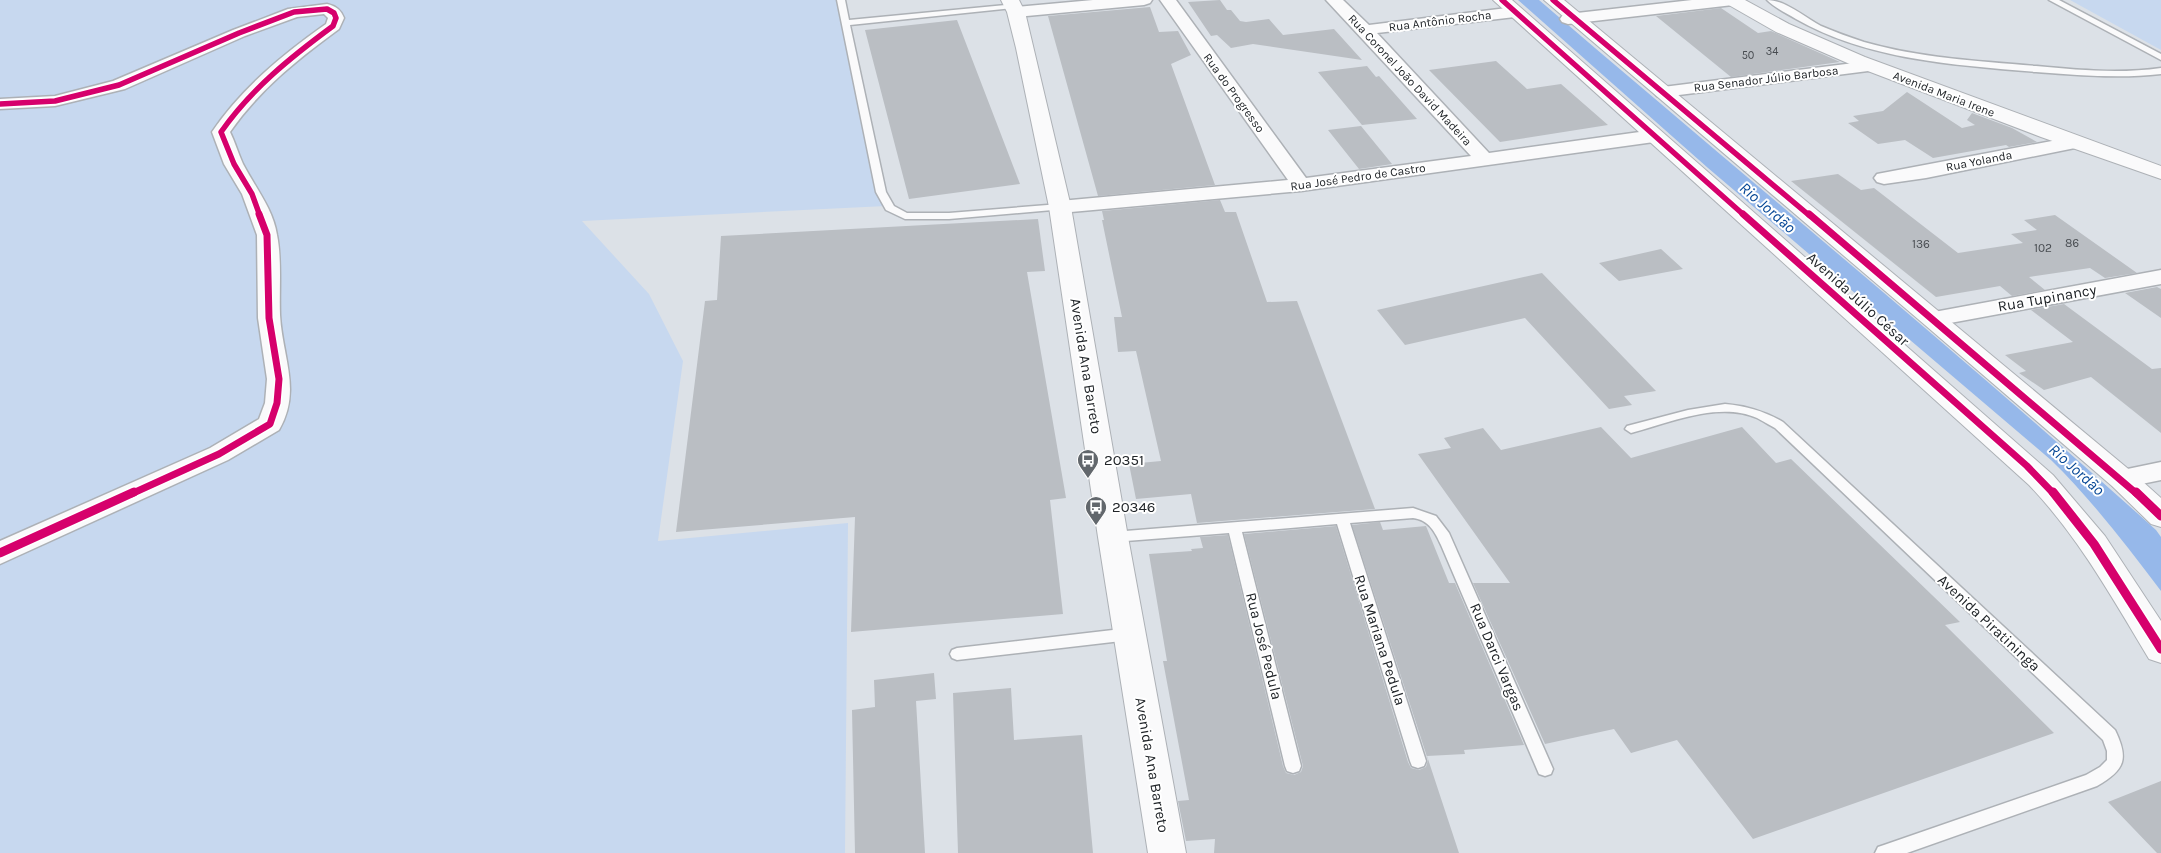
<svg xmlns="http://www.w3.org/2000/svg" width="2161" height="853" font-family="Karla,sans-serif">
<rect width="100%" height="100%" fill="#dce1e7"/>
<path fill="#c7d8ef" d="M0,0H837L886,206L582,221L649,294L683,361L658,541L848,523L845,853H0Z
M2070,0H2161V50Z"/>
<path fill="#96b8ea" d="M1518,0H1539C1745,177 1955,349 2156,530L2161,537V591C2126,545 2092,500 2051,460L1708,168Z"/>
<path fill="#babec3" d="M1220,0L1227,10H1231L1240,21L1246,22L1269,19L1283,35L1334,29L1362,60L1253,44L1231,48L1217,35L1211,36L1188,2Z
M1150,7L1159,32L1178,31L1191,55L1171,64L1215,185L1098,196L1048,16Z
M1721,8L1758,33L1771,31L1840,62L1731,77L1656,16Z
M957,20L1020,184L909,199L865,30Z
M1496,61L1527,89L1561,84L1608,125L1500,142L1429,70Z
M1367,66L1376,77L1379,76L1417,119L1362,125L1318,72Z
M1907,92L1962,128L1975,125L1967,120L1972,113L2012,128L2037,142L2009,147L2006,145L1933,158L1905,140L1878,144L1848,123L1859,121L1853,116L1883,111Z
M1361,126L1392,164L1359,169L1328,130Z
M1838,174L1861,190L1874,188L1958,253L2023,243L2011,234L2037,230L2024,220L2055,215L2137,273L2105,278L2090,268L2029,277L2045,290L2012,296L2000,286L1936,297L1791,181Z
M1220,200L1225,212H1236L1267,302L1297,301L1375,509L1197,523L1191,494L1136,499L1129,464L1161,461L1136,351L1118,352L1114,317H1122L1102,220H1104L1102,211Z
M1038,219L1045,271L1027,272L1066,498L1050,500L1063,614L851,632L855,517L676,532L705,301L717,300L721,236Z
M1661,249L1683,269L1619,281L1599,263Z
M1542,273L1656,391L1624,396L1632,405L1609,409L1525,318L1405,345L1377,310Z
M2157,287L2161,289V318L2125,293Z
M2064,304L2152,369L2161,368V433L2091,377L2044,390L2019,373L2026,371L2005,355L2073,342L2031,310Z
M1601,427L1631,458L1742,427L1776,463L1791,459L1960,622L1945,625L2054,733L1753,839L1677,740L1631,753L1614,729L1545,744L1473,583H1510L1418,454L1451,448L1444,438L1483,428L1501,450Z
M1380,522L1383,530L1426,526L1449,583H1455L1524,745L1464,750L1465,754L1427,756L1459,853H1214L1215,839L1186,841L1178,801L1189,800L1163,661H1167L1149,554L1192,551L1191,549L1203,548L1200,537L1228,535L1283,766L1286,773L1294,775L1301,772L1303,766L1244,534L1336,526L1408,762L1411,768L1419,770L1426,767L1428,760L1352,525Z
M934,673L936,699L916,701L925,853H855L852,710L875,707L874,680Z
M1011,688L1014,740L1082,735L1093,853H958L953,693Z
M2161,781V853H2157L2108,802Z"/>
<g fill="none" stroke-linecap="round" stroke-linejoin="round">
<g stroke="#adb1b6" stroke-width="3">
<path id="lane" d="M837,0H845L849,20L1016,4L1017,6L1013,8L850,25L886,192L894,206L907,213H949L1060,204L1065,207L1064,209L949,219H905L886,210L876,192Z
M1767,0C1785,0 1804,17 1821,26C1835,32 1849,37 1864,42C1920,58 1978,61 2036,66C2078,70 2119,74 2161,68V74C2119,79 2078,75 2036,72C1954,65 1868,60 1796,19C1786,13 1775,8 1767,0Z
M2049,0H2059L2161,54V60Z
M1725,404C1747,406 1764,411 1783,422L2115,730C2129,759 2125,770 2097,786L1907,853H1875L1878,847L1884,845L2086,775L2100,767L2107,760V751L2103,740L1775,428C1769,425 1763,421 1757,418C1719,401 1669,423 1631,433L1625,429L1627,426L1688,410Z
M1413,508L1436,516L1449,533L1553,769L1551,774L1545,776L1539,774L1441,545C1435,532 1429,520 1413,518L1350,523L1426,761L1424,766L1418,768L1412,766L1410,761L1337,524L1242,532L1301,766L1299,771L1293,773L1287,771L1285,766L1229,533L1113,542L1108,541L1106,537L1108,533L1113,532Z
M1130,628L1135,630L1137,634L1135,638L1130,640L957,660L952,658L950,654L952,650L957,648Z"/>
</g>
<g stroke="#adb1b6" stroke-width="3">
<path id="street" d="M1093,0H1152L1150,3L1144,5L1016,17L1010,15L1008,12L1010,9L1016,7Z
M1160,0H1176L1306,178L1471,156L1326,0H1343L1369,25L1515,7L1521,9L1523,12L1521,15L1515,17L1377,33L1489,153L1654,130L1661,132L1663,136L1661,140L1654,142L1301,191L1060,213L1053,211L1050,207L1053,203L1060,201L1288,180Z
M1692,0H1741L1739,3L1733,5L1568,24L1562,22L1560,19L1562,16L1568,14Z
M327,4C336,6 341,10 344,18L339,29C298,59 259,90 230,132C235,142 238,153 243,164C255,187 273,209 277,235C282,260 279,290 280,315C282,356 302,391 279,430L228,460L0,564V541L210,448L259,419L265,403L267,379L258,318L257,235L242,194L224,164L212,132C242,88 282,55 326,24L328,18L324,14L297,17L245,36L125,89L55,106L0,109V99L55,96L113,81L233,30L288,9Z
M1870,61L1876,62L1879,66L1876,70L1663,97L1657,96L1654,92L1657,88L1663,87Z
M2073,137L2080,139L2082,143L2080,147L1926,178L1884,184L1877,182L1874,178L1877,174Z
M2161,270V284L1934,326L1926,324L1923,319L1926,314L1934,312Z
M2161,462V480L2122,488L2113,486L2109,479L2113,472Z"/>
</g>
<g stroke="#adb1b6" stroke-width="2">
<path id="secondary" d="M1001,0H1019L1025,12L1071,207L1128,537L1186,853H1148L1098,537L1049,207L1016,48L1007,12Z
M1493,0H1512L2053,475L2105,536L2161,621V663L2149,659C2113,599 2078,536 2029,485Z
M1544,0H1564L2132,472L2161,498V527L2151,524L2112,486L1925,325Z
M1724,0H1745L1789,24L1865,57L2161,166V179L2041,137L1852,65L1776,32L1727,4Z"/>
</g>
<use href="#lane" fill="#fafafb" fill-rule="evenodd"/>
<use href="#street" fill="#fafafb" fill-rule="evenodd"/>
<use href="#secondary" fill="#fafafb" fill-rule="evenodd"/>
<g stroke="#fff" stroke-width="8">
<path id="cycleway-far2" d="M1502,0L1745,216
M1553,0L1810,216
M0,104L55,101L119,85L239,33L294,12L327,9L334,13L336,18L333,26C291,57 251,89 221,132L234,164L252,194L260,216"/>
</g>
<g stroke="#fff" stroke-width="10">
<path id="cycleway-far1" d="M1743,214L2027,466L2054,494
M1809,214L2137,494
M131,494L219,454L270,424L277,403L279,379L269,318L267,235L259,214"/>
</g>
<g stroke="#fff" stroke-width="12">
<path id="cycleway" d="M2053,492L2094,544L2161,649
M2136,492L2161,516
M0,553L134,492"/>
</g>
<use href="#cycleway-far2" stroke="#d6006c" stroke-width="5.5"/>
<use href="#cycleway-far1" stroke="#d6006c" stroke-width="7"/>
<use href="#cycleway" stroke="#d6006c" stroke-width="9"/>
</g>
<defs>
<g id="bus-pin" transform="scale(1.125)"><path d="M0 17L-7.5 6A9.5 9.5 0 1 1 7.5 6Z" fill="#62676c" stroke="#fff"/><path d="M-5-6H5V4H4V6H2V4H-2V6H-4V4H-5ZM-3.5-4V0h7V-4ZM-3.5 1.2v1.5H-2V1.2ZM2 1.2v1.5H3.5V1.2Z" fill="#fff"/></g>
</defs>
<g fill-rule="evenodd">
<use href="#bus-pin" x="1088" y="460"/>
<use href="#bus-pin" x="1096" y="507"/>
</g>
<g text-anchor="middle" stroke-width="4" stroke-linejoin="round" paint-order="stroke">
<g font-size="11" fill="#474b50">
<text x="1772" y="55">34</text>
<text x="1748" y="59">50</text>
</g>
<g font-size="12" fill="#212529" stroke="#fff">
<text transform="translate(1440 21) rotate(-7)" y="4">Rua Antônio Rocha</text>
<text transform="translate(1766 79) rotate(-7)" y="4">Rua Senador Júlio Barbosa</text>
<text transform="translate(1410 80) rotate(47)" y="4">Rua Coronel João David Madeira</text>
<text transform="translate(1234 93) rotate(54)" y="4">Rua do Progresso</text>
<text transform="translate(1944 94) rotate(21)" y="4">Avenida Maria Irene</text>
<text transform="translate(1979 161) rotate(-11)" y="4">Rua Yolanda</text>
<text transform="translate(1358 177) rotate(-8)" y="4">Rua José Pedro de Castro</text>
</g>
<g font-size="12" fill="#474b50">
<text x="2072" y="247">86</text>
<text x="1921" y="248">136</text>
<text x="2043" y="252">102</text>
</g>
<g font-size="15" fill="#212529" stroke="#fff">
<text transform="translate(2047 298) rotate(-10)" y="5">Rua Tupinancy</text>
<text transform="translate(1858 299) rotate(42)" y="5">Avenida Júlio César</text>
<text transform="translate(1086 366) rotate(81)" y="5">Avenida Ana Barreto</text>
<text transform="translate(1989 623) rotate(43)" y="5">Avenida Piratininga</text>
<text transform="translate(1380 640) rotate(72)" y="5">Rua Mariana Pedula</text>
<text transform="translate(1264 646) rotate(76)" y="5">Rua José Pedula</text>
<text transform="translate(1497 657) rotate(67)" y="5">Rua Darci Vargas</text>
<text transform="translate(1152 765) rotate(80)" y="5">Avenida Ana Barreto</text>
</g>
<g font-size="15" fill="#212529" stroke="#fff" text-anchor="start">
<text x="1104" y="465">20351</text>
<text x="1112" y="512">20346</text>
</g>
<g font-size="16" font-style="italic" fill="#054695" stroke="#fff">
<text transform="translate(1768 207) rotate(41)" y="6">Rio Jordão</text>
<text transform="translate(2077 469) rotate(42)" y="6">Rio Jordão</text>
</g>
</g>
</svg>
